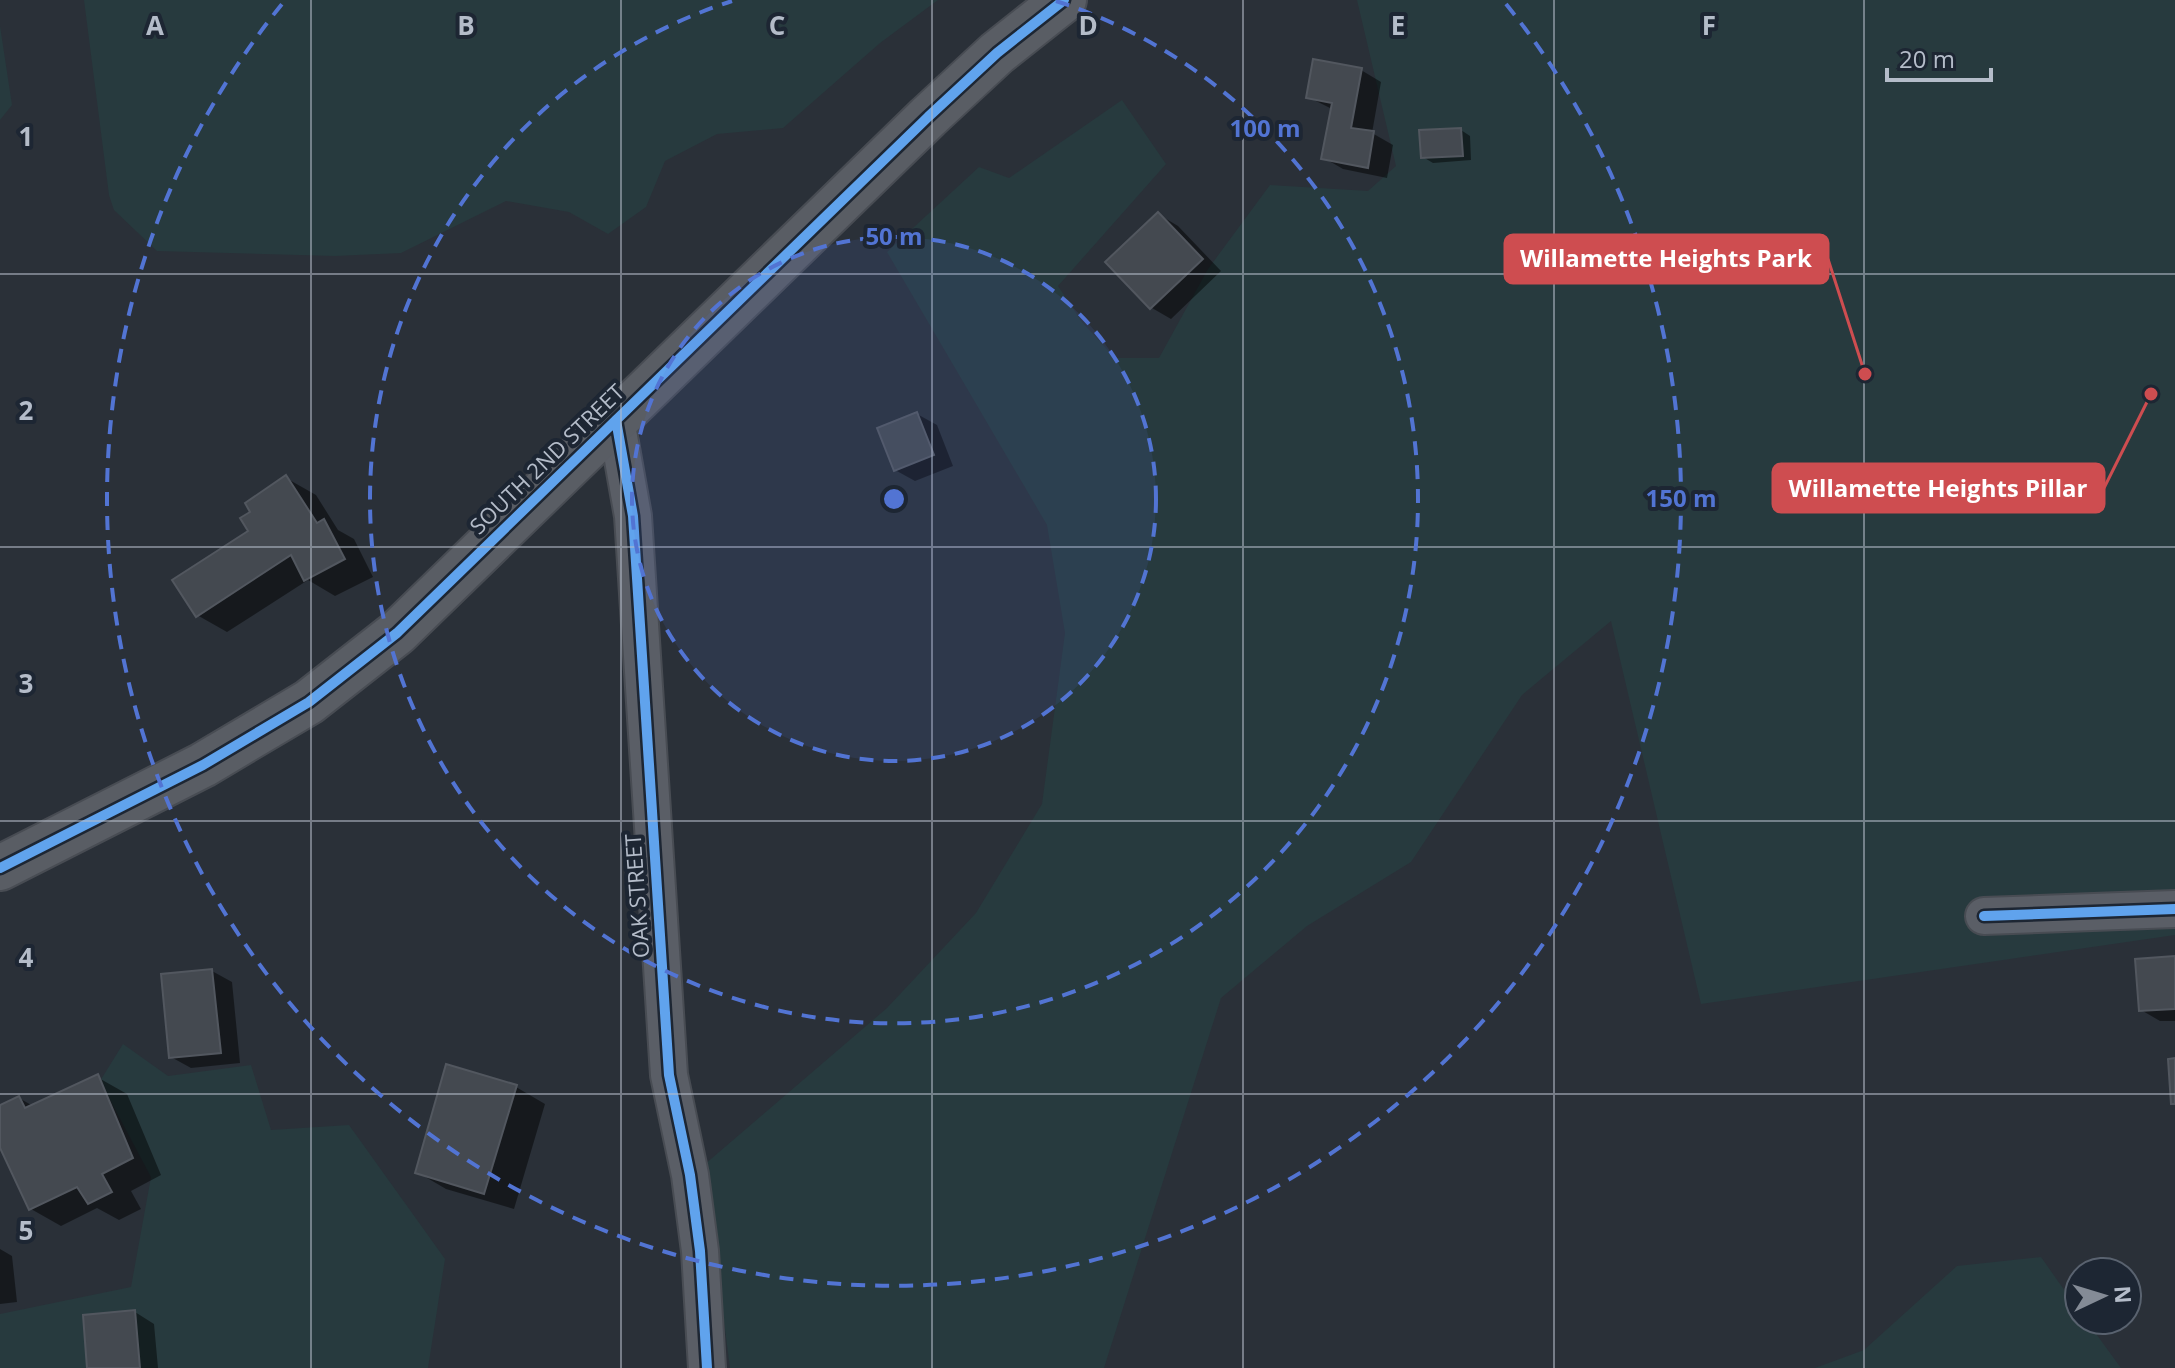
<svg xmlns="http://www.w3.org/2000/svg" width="2175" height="1368" font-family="'Open Sans',sans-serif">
<rect width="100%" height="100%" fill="#2a3038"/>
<path fill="#273a3e" d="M84,0H938L880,43L783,128L717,134L665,161L646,207L608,234L569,212L506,201L401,253L335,256L157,251L114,210L109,195Z
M1357,0H2175V935L1701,1004L1611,621L1522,695L1411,862L1307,926L1221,998L1104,1368H730L704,1165L887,1008L976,913L1042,804L1065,633L1047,525L887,252L979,167L1009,178L1122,100L1166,164L1058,286L1082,322L1115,358H1159L1208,269L1270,185L1368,191L1396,166Z
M0,26L12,105L0,120Z
M123,1044L168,1076L251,1065L271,1130L349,1125L445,1259L428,1368H0V1314L131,1287L151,1177L100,1081Z
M2041,1257L2079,1311V1320H2086L2121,1368H1815L1864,1350L1957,1266Z"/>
<path fill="#0007" d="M1361,70L1381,82L1372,133L1393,145L1387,178L1343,169L1324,158L1332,109L1308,97Z
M1461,130L1470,136L1471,160L1433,163L1423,157Z
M1158,214L1178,226L1221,271L1171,319L1152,308L1108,262Z
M917,414L937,425L953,466L915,481L895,470Z
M286,478L316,495L338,530L354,539L373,577L335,596L308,580L227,632L197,615L251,531L253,512Z
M2175,958V1021H2160L2141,1010Z
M212,971L232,982L240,1063L191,1068L171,1057Z
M97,1077L127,1094L161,1175L131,1191L141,1209L119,1220L97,1208L61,1226L31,1209L0,1143V1107L19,1098L33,1106Z
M516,1087L545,1104L514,1209L446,1189L417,1172Z
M0,1249L12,1256L17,1302L0,1304Z
M135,1312L154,1324L158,1368H89Z"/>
<path fill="#444950" stroke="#52575f" stroke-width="2" d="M1313,59L1362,68L1351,128L1374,131L1368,168L1321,159L1332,103L1306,98Z
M1461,128L1463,156L1421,158L1419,130Z
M1158,212L1203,259L1150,309L1105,262Z
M917,412L934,455L894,471L877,428Z
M286,475L317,523L324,519L345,559L304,581L291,555L196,617L172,580L248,531L240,518L250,512L245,503Z
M2175,956V1009L2139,1011L2135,959Z
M212,969L221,1053L169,1058L161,974Z
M2175,1058V1104H2171L2168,1059Z
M446,1064L517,1085L484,1194L415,1173Z
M98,1074L133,1158L102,1174L112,1192L88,1204L77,1187L29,1210L0,1148V1105L19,1096L25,1108Z
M135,1310L140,1368H87L83,1315Z"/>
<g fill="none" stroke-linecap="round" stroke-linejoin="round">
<g stroke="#484c53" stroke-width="40">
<path id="street" d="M616,420L633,516L669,1075L690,1175L700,1251L707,1368
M1984,916L2175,909"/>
</g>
<g stroke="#484c53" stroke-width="48">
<path id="secondary" d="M0,868L203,765L309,702L397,633L928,117L997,53L1064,0"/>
</g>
<use href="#street" stroke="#5a5e66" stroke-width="36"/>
<use href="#secondary" stroke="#595d64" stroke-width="44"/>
<g stroke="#1d2633" stroke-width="15">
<path id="cycleway" d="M616,420L633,516L669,1075L690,1175L700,1251L707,1368
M0,868L203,765L309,702L397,633L928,117L997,53L1064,0
M1984,916L2175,909"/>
</g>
<use href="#cycleway" stroke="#60a3ed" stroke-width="10"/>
</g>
<path fill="none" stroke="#b4bcc9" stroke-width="2" stroke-opacity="0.55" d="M311,0V1368M621,0V1368M932,0V1368M1243,0V1368M1554,0V1368M1864,0V1368M0,274H2175M0,547H2175M0,821H2175M0,1094H2175"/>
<circle cx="894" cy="499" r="262" fill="#5274d3" fill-opacity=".12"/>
<g fill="none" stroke="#5274d3" stroke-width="4" stroke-dasharray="14 10">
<circle cx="894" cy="499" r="262"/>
<path d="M1056 1A524 524 0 1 1 732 1"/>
<path d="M1506 4A787 787 0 1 1 282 4"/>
</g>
<g text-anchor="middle" stroke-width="8" stroke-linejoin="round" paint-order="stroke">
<g font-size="22" fill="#b4bcc9" stroke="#1d2633">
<text transform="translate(547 459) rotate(-44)" y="8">SOUTH 2ND STREET</text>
<text transform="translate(637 896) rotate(-94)" y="8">OAK STREET</text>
</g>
</g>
<g font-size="26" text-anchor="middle" font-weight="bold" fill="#b4bcc9" stroke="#1d2633" stroke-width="8" stroke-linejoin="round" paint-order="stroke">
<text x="155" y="35">A</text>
<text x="466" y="35">B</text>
<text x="777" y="35">C</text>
<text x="1088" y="35">D</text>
<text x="1398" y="35">E</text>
<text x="1709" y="35">F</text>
<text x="26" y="146">1</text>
<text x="26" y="420">2</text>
<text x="26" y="693">3</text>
<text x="26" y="967">4</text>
<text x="26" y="1240">5</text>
</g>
<circle cx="894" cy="499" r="12" fill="#5274d3" stroke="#1d2633" stroke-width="4"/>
<g font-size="24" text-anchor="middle" font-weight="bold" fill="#5274d3" stroke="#1d2633" stroke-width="8" stroke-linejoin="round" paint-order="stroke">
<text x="1265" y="137">100 m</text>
<text x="894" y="245">50 m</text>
<text x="1681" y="507">150 m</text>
</g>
<path fill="none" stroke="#ce4d50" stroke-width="3" d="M1865 374L1828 259M2151 394L2104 488"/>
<g fill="#ce4d50" stroke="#1d2633" stroke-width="3">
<circle cx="1865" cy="374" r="8"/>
<circle cx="2151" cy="394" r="8"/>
</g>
<g fill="#ce4d50" stroke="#ce4d50" stroke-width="3">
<rect x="1505" y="235" width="323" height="48" rx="8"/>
<rect x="1773" y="464" width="331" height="48" rx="8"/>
</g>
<g font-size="24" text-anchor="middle" font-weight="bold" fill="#fff">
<text x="1666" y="267">Willamette Heights Park</text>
<text x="1938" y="497">Willamette Heights Pillar</text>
</g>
<g transform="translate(2103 1296) rotate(86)"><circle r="38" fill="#1d2633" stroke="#59626f" stroke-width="2"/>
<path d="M0-6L14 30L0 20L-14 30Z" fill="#848b96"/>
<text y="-12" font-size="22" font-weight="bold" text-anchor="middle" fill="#b4bcc9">N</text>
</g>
<path d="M1887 68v12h104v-12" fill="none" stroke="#b4bcc9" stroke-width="4"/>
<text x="1899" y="68" font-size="24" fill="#b4bcc9" stroke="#1d2633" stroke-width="6" paint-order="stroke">20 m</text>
</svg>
